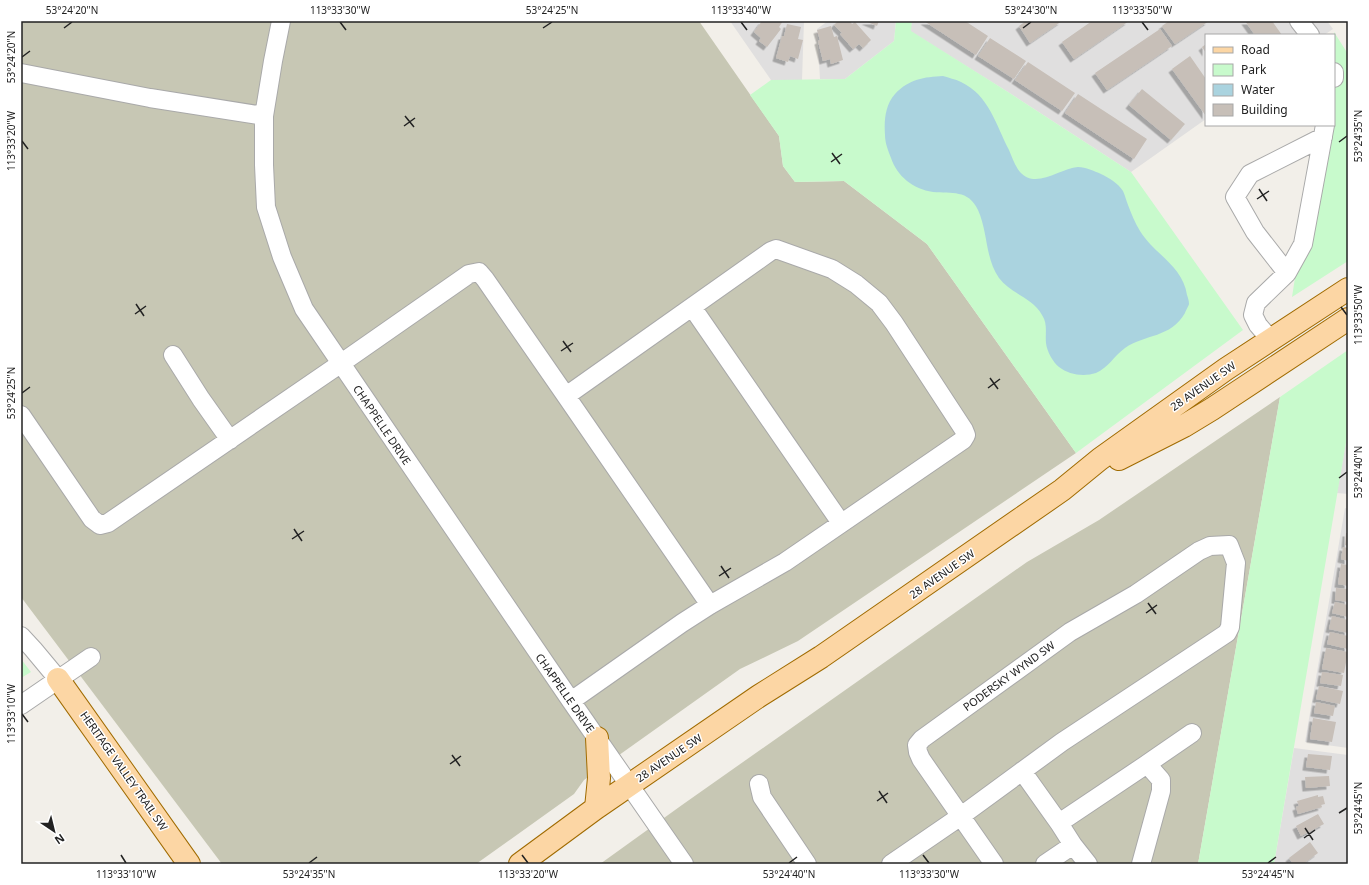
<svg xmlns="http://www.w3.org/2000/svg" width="1369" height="885" font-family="'Noto Sans',sans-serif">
<defs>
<filter id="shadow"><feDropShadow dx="-3.5" dy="3.5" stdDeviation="0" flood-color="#0004"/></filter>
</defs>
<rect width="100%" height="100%" fill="#f2efe9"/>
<path fill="#e0dfdf" d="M730,21H804L802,80H771Z
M828,21H896L894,41L845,79H820L817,29Z
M912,21H1327L1333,29L1324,35H1206V119L1131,172L1008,92L910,31Z
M1348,431V494L1337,493Z
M1345,508L1348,509V748L1305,742Z
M1294,748L1348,755V864H1274Z"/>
<path fill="#c7c7b4" d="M21,21H699L779,136L783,166L795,182L844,181L927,244L1076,453L798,641L740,669L584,780L574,794L476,864H222L21,597Z
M1280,397L1198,864H600L682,805L1027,562L1099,520Z"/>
<path fill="#c8facc" d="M896,21H912L911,31L1008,92L1131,172L1243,330L1076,453L927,244L844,181L795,182L783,166L779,136L750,95L771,80L845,79L894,41Z
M1334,32L1348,54V261L1292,297L1319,125H1334Z
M1348,350V431L1274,864H1198L1280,397Z
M21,659L31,672L21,678Z"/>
<path fill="#aad3df" d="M943,76C949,78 955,79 961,82C989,95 996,125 1009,150C1012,157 1015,166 1020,172C1036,190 1060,168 1078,167C1086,167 1094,171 1101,174C1109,178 1118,183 1123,191C1125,195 1126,200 1128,205C1131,213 1135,223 1140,231C1154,254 1183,266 1187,295C1188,298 1189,301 1189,304C1189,305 1185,312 1185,313C1171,338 1145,334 1125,348C1114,356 1108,368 1096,373C1084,377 1069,375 1059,367C1053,362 1047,352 1046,343C1045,333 1048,324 1042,315C1033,298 1011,294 999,278C985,258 988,232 978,210C968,189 952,194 933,192C913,189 897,176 891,158C888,150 885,143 885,135C884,121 885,105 895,94C909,79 924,77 943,76Z"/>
<path fill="#c7bfb8" filter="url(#shadow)" d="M762,21H783L779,27L781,29L767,47L759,41L761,38L754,32Z
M838,21H850L852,24L855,22L871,40L863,48L859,44L853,49L840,34L842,33L834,25Z
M865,21H879L877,26Z
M924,21H965L988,36L976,55Z
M1026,21H1062L1030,43L1019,26Z
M1092,21H1129L1074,59L1062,42Z
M1169,21H1209L1175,44L1162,26Z
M1245,21H1272L1282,35H1255Z
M787,24L801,27L798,39L803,40L798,59L790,56L788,62L776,58L782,36H784Z
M831,26L834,37L837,36L843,60L831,64L830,59L823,61L818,41L820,40L817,30Z
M1160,29L1172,46L1107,90L1095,73Z
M990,38L1026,61L1014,79L978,56Z
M1206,44V53L1202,47Z
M1190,56L1206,79V116L1172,69Z
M1028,62L1075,93L1062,111L1015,80Z
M1142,89L1185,124L1171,140L1129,105Z
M1078,94L1147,139L1134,159L1065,113Z
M1346,533H1348V546L1345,545Z
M1343,547L1348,548V561L1341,559Z
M1341,564L1348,565V586L1338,584Z
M1336,588L1348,589V602L1335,600Z
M1335,602L1348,605V617L1332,613Z
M1332,616L1348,620V633L1329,629Z
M1330,632L1348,636V649L1327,644Z
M1326,648L1348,652L1344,673L1322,669Z
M1322,672L1343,675L1341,686L1320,683Z
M1319,686L1343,691L1340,704L1316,699Z
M1316,702L1335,706L1333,716L1314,713Z
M1313,718L1336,722L1332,742L1310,739Z
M1308,754L1332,756L1330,770L1306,767Z
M1329,776L1330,786L1306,788L1305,777Z
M1318,795V797L1323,796L1325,804L1321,805L1322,807L1298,814L1296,807L1299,806L1297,801Z
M1318,814L1324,824L1301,836L1296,826Z
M1310,842L1318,853L1303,864H1293L1289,858Z"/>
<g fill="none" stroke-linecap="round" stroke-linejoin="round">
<g stroke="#a9a9a9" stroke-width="20">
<path id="minor" d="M281,21L273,61L264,116V165L266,207L282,257L304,309L571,701L684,864
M1299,21L1310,35
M1334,72V78
M21,73L150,98L264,116
M1287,273L1255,232L1235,197L1250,174L1323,137
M692,307L841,523
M1270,339L1258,325L1253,315L1256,303L1287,273L1303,244L1325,125
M173,355L201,399L230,440
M21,415L92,519L100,525L108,523L340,364L469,274L479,272L485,279L566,396
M21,636L33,649L58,679
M571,701L682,623L710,605L785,562L963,440L966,435L964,430L894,323L879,303L856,284L832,269L776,249L771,251L566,396L710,605
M21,705L91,657
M1147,764L1192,733
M1022,771L1059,823
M759,784L762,797L807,864
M891,864L961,816L1062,742L1227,633L1230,627L1236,563L1229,545L1210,546L1199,551L1136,594L1070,632L922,739L917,745L918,752L921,759L994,864
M1045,864L1073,845
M1088,864L1073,845L1059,823L1147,764L1161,780V791L1141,864"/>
</g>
<g stroke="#a06b00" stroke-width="24">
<path id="major" d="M1119,459L1184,426L1212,409L1348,319
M58,679L189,864
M596,808L599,778L597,738
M520,864L596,808L759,696L821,657L1062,490L1100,459L1226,369L1348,289"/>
</g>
<use href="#minor" stroke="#fff" stroke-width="18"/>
<use href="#major" stroke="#fcd6a4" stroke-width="22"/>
</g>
<path fill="none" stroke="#222" stroke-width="1.5" d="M340,22L346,30M741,22L747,30M1142,22L1148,30M64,28L72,22M543,28L552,22M1023,28L1031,22M22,57L30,51M405,116L414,127M404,126L415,118M22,141L28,149M1339,142L1347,136M832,153L840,164M831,162L842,154M1259,189L1267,201M1257,199L1269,191M136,304L144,316M1341,307L1347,315M135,314L146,306M563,341L571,352M561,351L573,343M990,378L998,389M988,388L1000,379M22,393L30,387M1339,478L1347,472M294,529L302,541M292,539L304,531M721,566L729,578M719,576L731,568M1148,603L1156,614M1146,613L1157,605M22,714L28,722M452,755L460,766M450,764L461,756M879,791L887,803M877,801L888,793M1339,813L1347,808M1305,828L1313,840M1304,838L1315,830M121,855L126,863M522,855L528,863M923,855L929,863M309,863L317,857M789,863L797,857M1268,863L1276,857"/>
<g text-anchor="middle" stroke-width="3" stroke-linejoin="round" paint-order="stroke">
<g font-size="11" fill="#222" stroke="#fff">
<text transform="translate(1203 386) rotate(-35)" y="4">28 AVENUE SW</text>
<text transform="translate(382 425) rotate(56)" y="4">CHAPPELLE DRIVE</text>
<text transform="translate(942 574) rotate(-35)" y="4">28 AVENUE SW</text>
<text transform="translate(1009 676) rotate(-36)" y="4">PODERSKY WYND SW</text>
<text transform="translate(565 693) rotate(55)" y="4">CHAPPELLE DRIVE</text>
<text transform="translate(669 758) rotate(-34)" y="4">28 AVENUE SW</text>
<text transform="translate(124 771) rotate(55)" y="4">HERITAGE VALLEY TRAIL SW</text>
</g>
</g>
<rect width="1369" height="885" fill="none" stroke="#ffffff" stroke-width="44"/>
<rect x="1205" y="34" width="130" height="92" fill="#ffffff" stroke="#a7a7a7"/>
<rect x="1213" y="47" width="20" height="6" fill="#fcd6a4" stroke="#a7a7a7"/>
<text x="1241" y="54" font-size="12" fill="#222222">Road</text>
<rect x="1213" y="64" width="20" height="12" fill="#c8facc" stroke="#a7a7a7"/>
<text x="1241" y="74" font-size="12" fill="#222222">Park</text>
<rect x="1213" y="84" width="20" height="12" fill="#aad3df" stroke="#a7a7a7"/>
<text x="1241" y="94" font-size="12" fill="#222222">Water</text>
<rect x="1213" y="104" width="20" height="12" fill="#c7bfb8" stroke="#a7a7a7"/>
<text x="1241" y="114" font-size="12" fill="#222222">Building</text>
<g transform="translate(54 831) rotate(145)" stroke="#ffffff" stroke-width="3" paint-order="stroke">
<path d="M0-3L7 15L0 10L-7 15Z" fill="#222222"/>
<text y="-6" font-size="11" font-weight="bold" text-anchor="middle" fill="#222222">N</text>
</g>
<rect x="22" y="22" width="1325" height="841" fill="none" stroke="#222" stroke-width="1.5"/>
<g font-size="10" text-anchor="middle" fill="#222">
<text x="72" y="14">53°24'20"N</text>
<text x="340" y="14">113°33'30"W</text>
<text x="552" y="14">53°24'25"N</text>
<text x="741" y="14">113°33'40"W</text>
<text x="1031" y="14">53°24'30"N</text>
<text x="1142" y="14">113°33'50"W</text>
<text transform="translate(11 57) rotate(-90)" y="4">53°24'20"N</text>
<text transform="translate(1358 136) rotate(-90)" y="4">53°24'35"N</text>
<text transform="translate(11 141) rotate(-90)" y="4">113°33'20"W</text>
<text transform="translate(1358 315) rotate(-90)" y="4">113°33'50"W</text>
<text transform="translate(11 393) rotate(-90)" y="4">53°24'25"N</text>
<text transform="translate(1358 472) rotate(-90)" y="4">53°24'40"N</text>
<text transform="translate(11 714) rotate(-90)" y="4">113°33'10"W</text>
<text transform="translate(1358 808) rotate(-90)" y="4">53°24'45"N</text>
<text x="126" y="878">113°33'10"W</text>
<text x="309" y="878">53°24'35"N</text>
<text x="528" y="878">113°33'20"W</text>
<text x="789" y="878">53°24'40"N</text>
<text x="929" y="878">113°33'30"W</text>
<text x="1268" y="878">53°24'45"N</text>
</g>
</svg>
